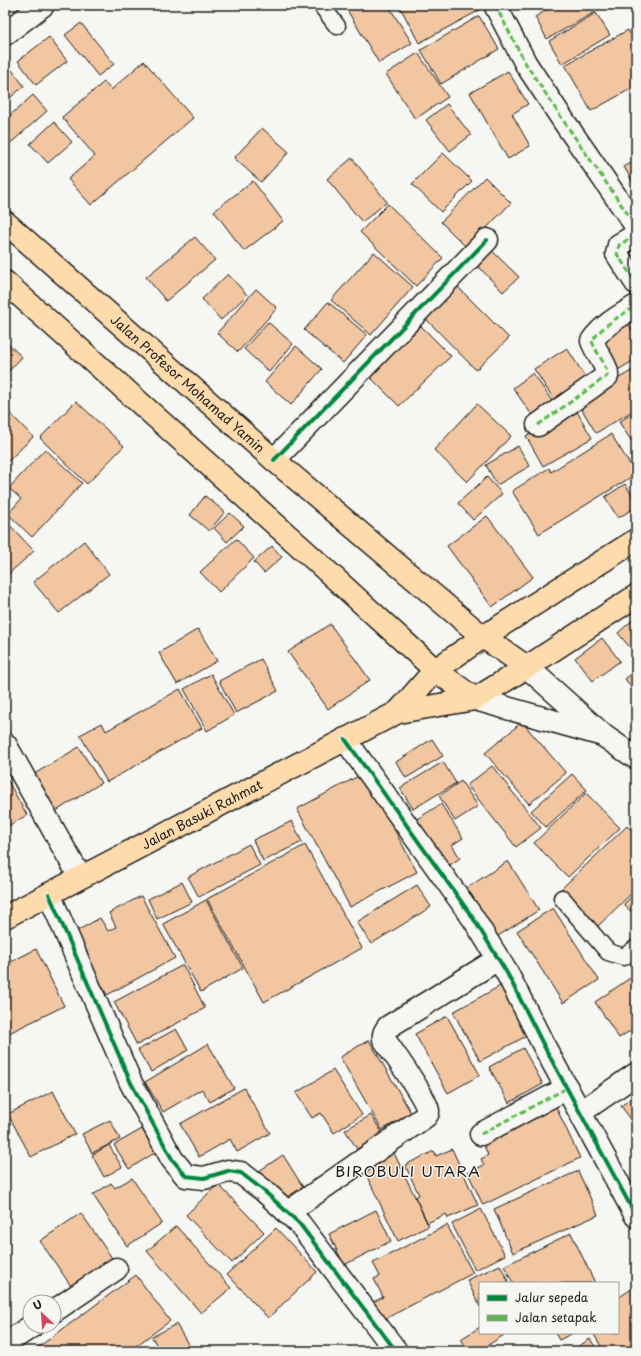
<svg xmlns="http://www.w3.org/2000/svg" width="641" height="1356" font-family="'Playpen Sans',sans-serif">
<rect width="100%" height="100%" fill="#f6f6f2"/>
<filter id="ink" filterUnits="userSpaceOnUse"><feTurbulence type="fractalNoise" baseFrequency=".025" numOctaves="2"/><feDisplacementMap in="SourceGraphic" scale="8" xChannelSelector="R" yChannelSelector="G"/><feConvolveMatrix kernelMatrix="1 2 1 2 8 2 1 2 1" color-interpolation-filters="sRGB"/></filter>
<g filter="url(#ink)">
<path fill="#f1c6a1" stroke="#1c1c1c" d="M344,5H388L412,43L379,63Z
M399,5H477L480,10L419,43Z
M531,5H542L533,10Z
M555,5H593L597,11L547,39L535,17Z
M596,13L610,35L562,64L549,41Z
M479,16L499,49L441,84L421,50Z
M81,23L114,64L98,76L65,35Z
M628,30L636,44V86L591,111L565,65Z
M49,37L67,61L36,85L18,61Z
M418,53L448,97L415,119L386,74Z
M144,61L193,118L91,205L68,179L95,156L62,117L104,82L111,90Z
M12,70L24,86L5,102V76Z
M508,71L528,104L512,114L530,146L508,159L470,93Z
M33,95L47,111L5,148V118L6,119Z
M447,104L471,135L450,151L426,120Z
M54,122L72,142L48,163L30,144Z
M262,128L289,152L261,182L234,158Z
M443,153L472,181L441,212L412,184Z
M352,158L387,202L362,222L327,179Z
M636,160V187L624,167Z
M485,177L511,203L467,248L441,222Z
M253,181L283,221L244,251L214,211Z
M388,204L443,258L416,286L360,232Z
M195,237L215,260L166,301L146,277Z
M487,246L519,277L503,292L473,261Z
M374,252L413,287L371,335L331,300Z
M228,274L247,295L221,320L202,299Z
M457,286L509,338L476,370L425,318Z
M256,289L277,308L238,352L217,333Z
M328,302L367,335L343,363L304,330Z
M636,315V329L630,319Z
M268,322L293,344L269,372L244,349Z
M628,323L636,337V359L618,370L600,339Z
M421,326L451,356L399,406L369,376Z
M5,341L22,357L5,375Z
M296,346L322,369L291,405L265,382Z
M567,348L587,380L555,401L534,369Z
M636,368V409L596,433L578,403Z
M533,373L554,404L534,418L513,388Z
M76,401L124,446L87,484L40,438Z
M477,404L511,436L467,482L434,450Z
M5,408L33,437L5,464Z
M575,408L592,438L543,466L526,436Z
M636,411V448L619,422Z
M611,434L636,474L539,534L512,491L549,468L551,472Z
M518,446L530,466L497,485L486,465Z
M45,449L82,483L32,537L8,514L21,499L9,488Z
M487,477L502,494L473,520L458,503Z
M625,484L636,501V507L618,518L605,497Z
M205,496L225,512L209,531L190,515Z
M230,513L244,526L227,542L214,528Z
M487,516L533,577L492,607L447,546Z
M5,520L34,551L5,577Z
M236,539L254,558L219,592L200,572Z
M84,541L109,574L59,613L33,582Z
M272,546L282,557L264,573L254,562Z
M636,617V655L618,633Z
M330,624L370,680L328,709L288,652Z
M198,629L217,661L177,684L159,653Z
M602,638L620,661L593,681L575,658Z
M261,659L278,691L236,713L219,681Z
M636,670V693L625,679Z
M211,674L234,715L207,731L184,689Z
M180,689L202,728L107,782L80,735L102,723L106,731Z
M522,722L566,773L529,804L485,753Z
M432,739L443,756L406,778L396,762Z
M79,747L101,783L53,813L31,776Z
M443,762L456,783L413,809L400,788Z
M492,766L541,828L516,847L467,785Z
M364,773L417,872L350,907L297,809Z
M572,774L587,790L546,827L531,811Z
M5,776L27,815L5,828Z
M461,781L478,806L455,821L439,796Z
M586,793L620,828L568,877L534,843Z
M441,804L463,838L452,845L460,858L447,867L417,819Z
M292,821L302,842L263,861L253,840Z
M627,826L636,835V889L597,927L561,889Z
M249,844L260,865L199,897L188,877Z
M305,845L362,948L264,1002L207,899Z
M508,861L539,910L498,936L467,888Z
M182,882L192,902L157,919L148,899Z
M417,885L431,907L371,944L357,922Z
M636,892V917L624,904Z
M141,896L175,958L107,995L73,933L100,918L108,931L116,927L109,913Z
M206,900L243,968L201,992L163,924Z
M553,908L599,980L563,1003L517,931Z
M36,949L64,1006L5,1035V965Z
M183,965L205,1008L137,1045L114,1002Z
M636,974V1027L619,1038L595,1002Z
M502,985L530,1034L480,1061L453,1012Z
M447,1016L480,1075L448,1093L415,1034Z
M176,1029L188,1050L151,1072L138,1050Z
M369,1040L411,1113L382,1130L340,1057Z
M208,1044L234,1088L210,1102L202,1089L163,1112L145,1082Z
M523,1048L543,1084L509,1103L489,1067Z
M333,1070L362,1115L334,1133L321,1113L312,1118L296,1093Z
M636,1085V1126L621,1106L633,1097L629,1090Z
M244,1088L270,1133L237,1152L230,1139L199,1157L180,1124Z
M53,1091L75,1134L31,1157L8,1114Z
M555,1105L580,1158L483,1205L468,1173L484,1165L481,1159L488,1155L482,1141Z
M371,1115L383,1134L357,1149L345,1130Z
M110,1120L120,1139L92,1153L82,1134Z
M142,1129L156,1152L129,1169L114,1145Z
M109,1145L122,1167L104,1177L92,1155Z
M452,1149L478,1205L448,1218L446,1214L427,1223L415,1197L419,1195L405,1165L434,1151L436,1156Z
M394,1153L429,1226L398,1241L363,1168Z
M283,1155L303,1187L279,1202L259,1171Z
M578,1171L598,1215L513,1253L494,1209Z
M132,1178L162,1223L127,1246L93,1195L111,1183L115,1188Z
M218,1184L264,1232L232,1263L186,1215Z
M481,1209L505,1255L475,1270L452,1224Z
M376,1210L391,1241L344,1265L329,1234Z
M81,1213L114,1261L73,1289L40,1241Z
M447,1225L473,1273L381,1321L371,1303L383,1297L374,1279L380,1276L373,1263Z
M176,1226L231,1288L201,1313L147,1251Z
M276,1228L317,1272L268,1318L227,1274Z
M571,1233L595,1283H513L504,1266Z
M500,1265L509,1283H480V1307L467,1280Z
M136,1275L170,1321L129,1351H33Z
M636,1286V1349L633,1351H604L593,1333H618V1298Z
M176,1324L191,1349L186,1351H160L152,1337Z
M480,1327V1333H507L479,1351H469L461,1339Z
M555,1333H573L559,1340Z
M590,1339L598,1351H571Z"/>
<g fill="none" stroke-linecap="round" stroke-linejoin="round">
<g stroke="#1c1c1c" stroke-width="19">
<path id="lane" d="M321,5L337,26
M562,898L608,952L624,957L636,948"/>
</g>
<g stroke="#1c1c1c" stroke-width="25">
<path id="street" d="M495,5L526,64L565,123L636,226
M5,34L43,5
M636,235L619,245L617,254L636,283
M538,425L607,376C609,368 595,351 592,341C603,325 620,316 636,306
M274,460L487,240
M345,739L473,918L507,973L544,1046L636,1216
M5,744L80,877
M49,894L131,1083L172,1159L186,1176L204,1178L228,1171L241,1173L263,1190L299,1223L396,1351
M581,1112L636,1074
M481,1134L567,1088
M287,1213L426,1116C427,1114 428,1114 428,1111C426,1097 393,1053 384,1039C383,1034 385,1031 388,1027L498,959
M54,1311L116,1269
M5,1344L32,1326"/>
</g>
<g stroke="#1c1c1c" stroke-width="25">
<path id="secondary" d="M527,667L604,736L636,758
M475,699L599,734"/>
</g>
<g stroke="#1c1c1c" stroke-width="25">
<g id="primary">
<path id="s1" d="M5,222L274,460L483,637L527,667"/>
<path d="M5,282L305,551L435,670L475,699"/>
</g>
</g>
<g stroke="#1c1c1c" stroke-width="25">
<g id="highway">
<path d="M398,712L435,670L483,637L636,540"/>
<path id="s2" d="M5,917L398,712L475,699L527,667L636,596"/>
</g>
</g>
<use href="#lane" stroke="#f6f6f2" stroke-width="16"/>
<use href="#street" stroke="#f6f6f2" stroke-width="22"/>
<use href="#secondary" stroke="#f6f6f2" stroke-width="22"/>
<use href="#primary" stroke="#fedbac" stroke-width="22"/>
<use href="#highway" stroke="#fedbac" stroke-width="22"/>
<path stroke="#58b947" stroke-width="3" stroke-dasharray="6 3" stroke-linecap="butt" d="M495,5L526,64L565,123L636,226
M636,235L619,245L617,254L636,283
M538,425L607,376C609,368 595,351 592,341C603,325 620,316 636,306
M481,1134L567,1088"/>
<g stroke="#f6f6f2" stroke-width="6">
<path id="cycleway" d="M274,460L487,240
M345,739L473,918L507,973L544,1046L636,1216
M49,894L131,1083L172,1159L186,1176L204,1178L228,1171L241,1173L263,1190L299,1223L396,1351"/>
</g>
<use href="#cycleway" stroke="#00873e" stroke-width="4"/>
</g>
</g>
<g text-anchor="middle" stroke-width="3" stroke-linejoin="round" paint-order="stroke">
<g font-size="13" fill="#1c1c1c" stroke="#f6f6f2">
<text dy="5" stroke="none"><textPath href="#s1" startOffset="244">Jalan Profesor Mohamad Yamin</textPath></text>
<text dy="5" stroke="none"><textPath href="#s2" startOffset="222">Jalan Basuki Rahmat</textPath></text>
</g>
<g font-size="15" letter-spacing="1" fill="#1c1c1c" stroke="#f6f6f2">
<text x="408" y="1177">BIROBULI UTARA</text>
</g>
</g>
<rect width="641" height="1356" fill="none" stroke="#f6f6f2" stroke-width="20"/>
<rect x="10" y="10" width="621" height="1336" fill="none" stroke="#1c1c1c" stroke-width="1.5" filter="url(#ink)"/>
<rect x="479" y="1282" width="140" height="52" fill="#f6f6f2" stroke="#9f9f9c"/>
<rect x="487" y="1295" width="20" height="6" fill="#00873e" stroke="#9f9f9c"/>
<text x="515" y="1302" font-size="12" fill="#1c1c1c">Jalur sepeda</text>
<rect x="487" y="1315" width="20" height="6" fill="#58b947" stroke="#9f9f9c"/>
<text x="515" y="1322" font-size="12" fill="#1c1c1c">Jalan setapak</text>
<g transform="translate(42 1314) rotate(334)"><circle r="19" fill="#f6f6f2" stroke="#9f9f9c"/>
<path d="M0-3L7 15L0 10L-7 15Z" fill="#d1495b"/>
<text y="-6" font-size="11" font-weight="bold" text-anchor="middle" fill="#1c1c1c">U</text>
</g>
</svg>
